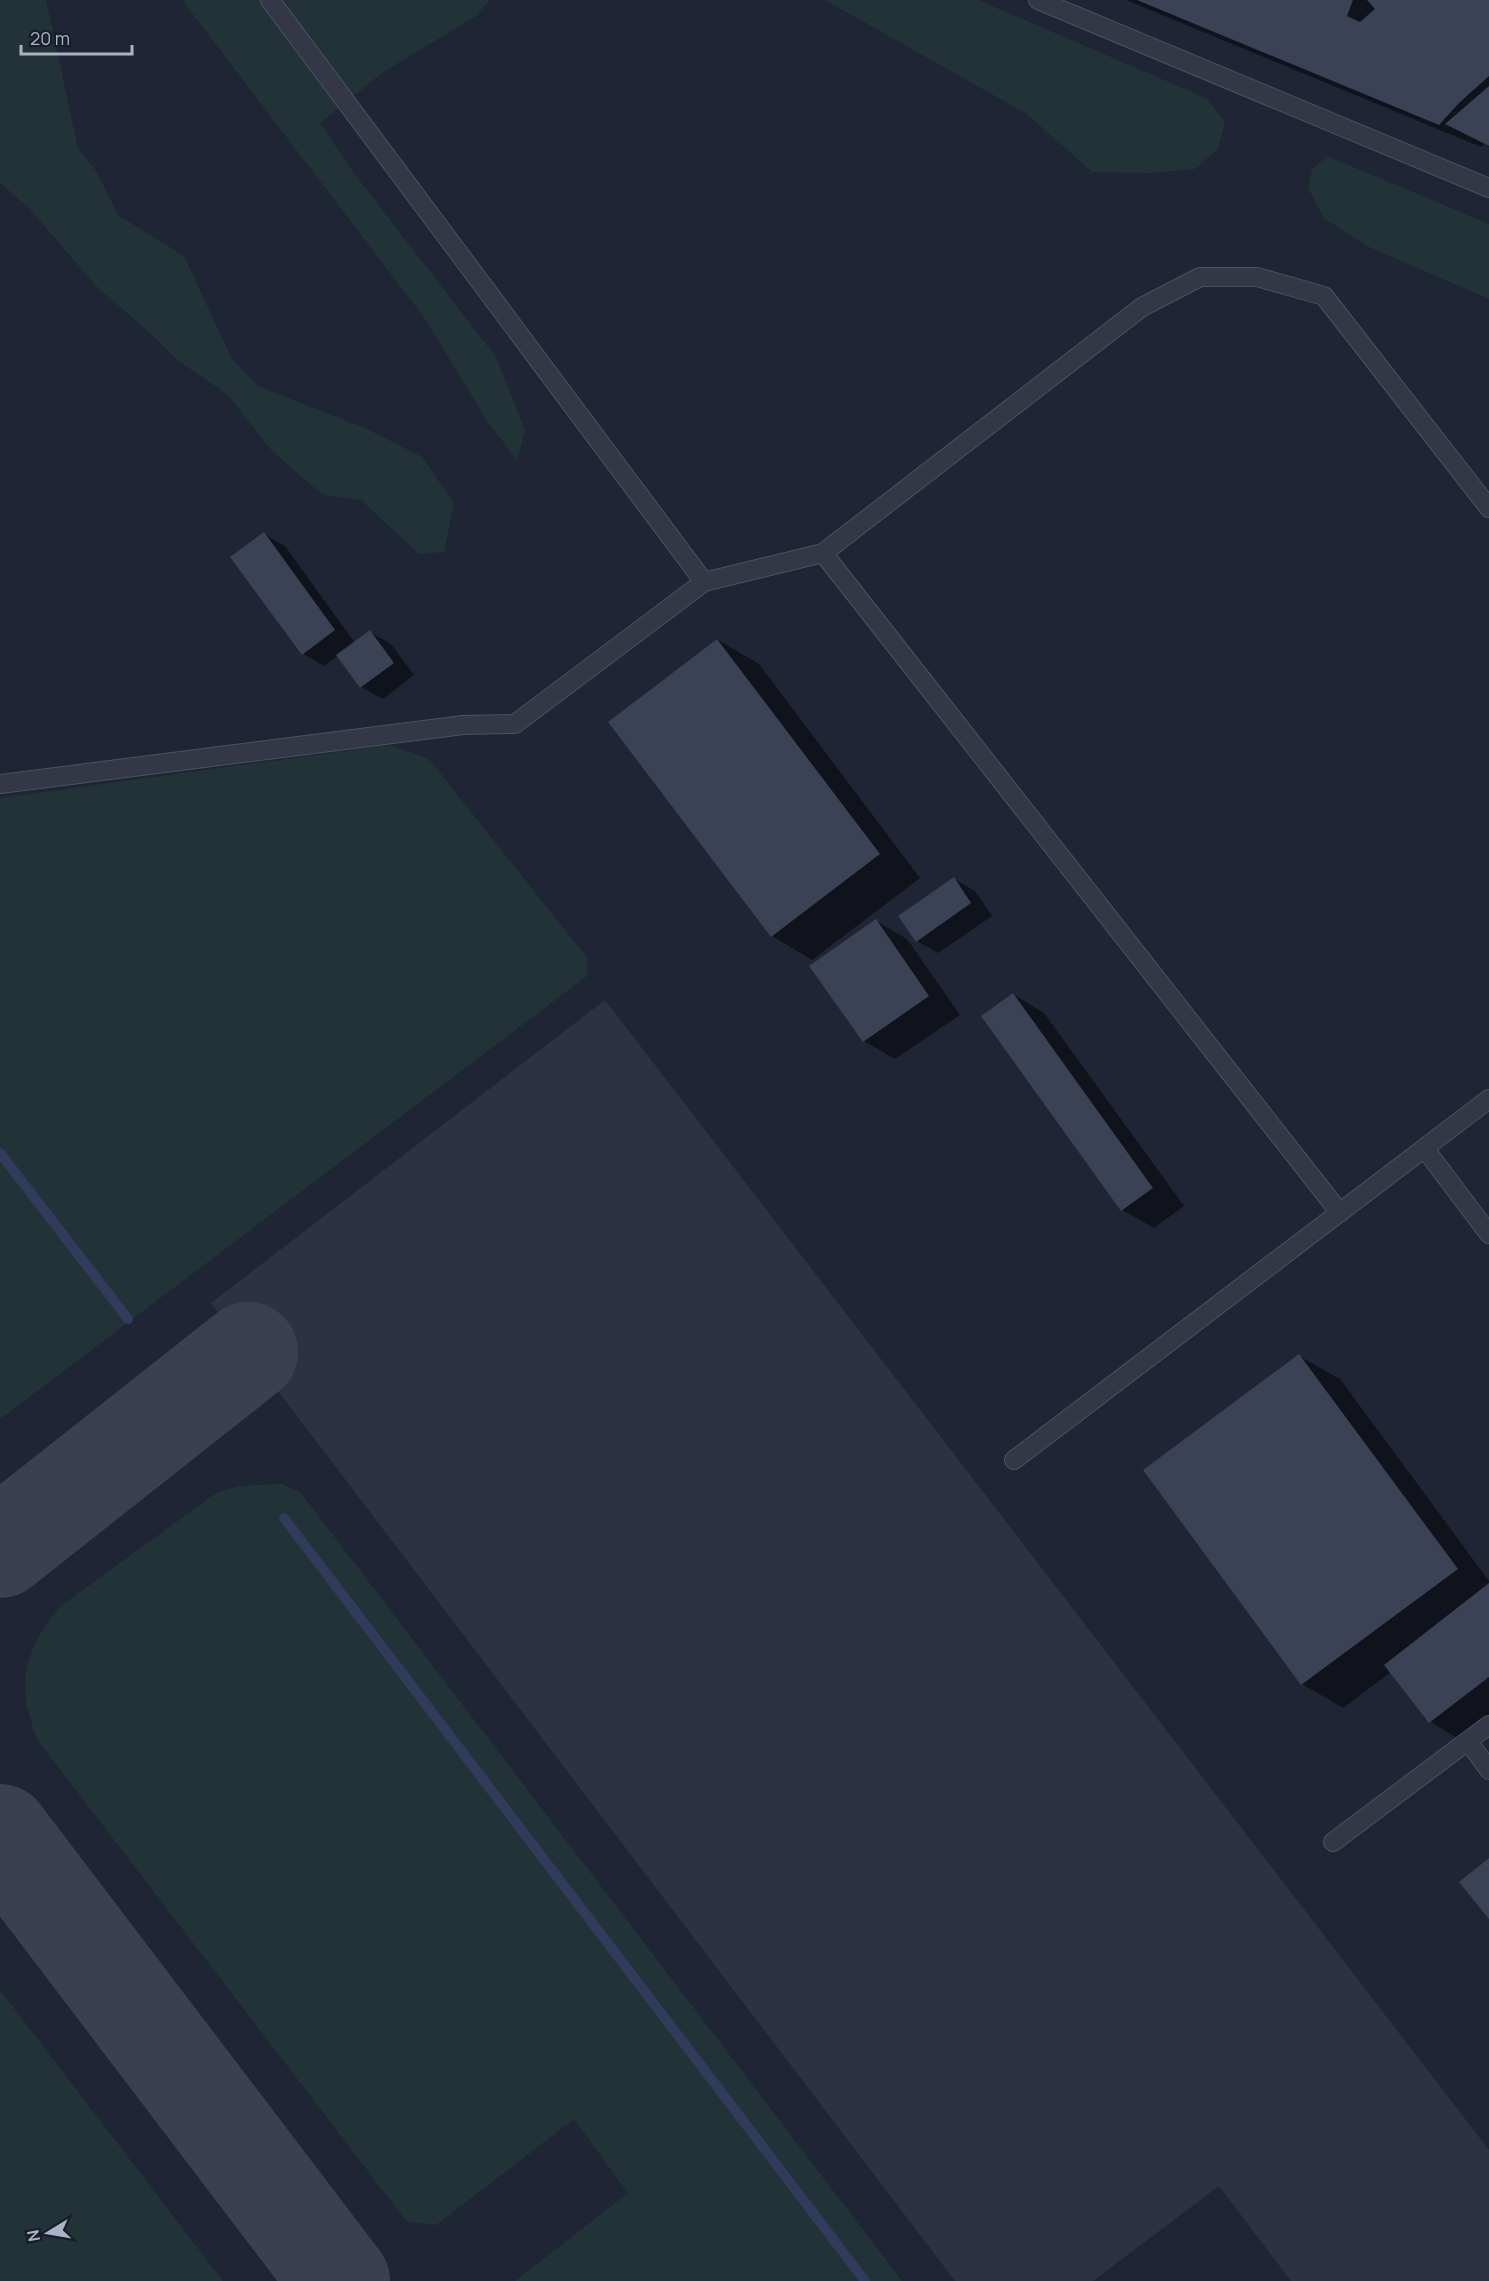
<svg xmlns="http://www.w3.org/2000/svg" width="1489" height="2281" font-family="Manrope,sans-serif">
<rect width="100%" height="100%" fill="#1f2535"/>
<path fill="#2d3243" d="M605,1000L1489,2150V2281H1291L1219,2186L1093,2281H955L211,1303Z"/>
<path fill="#223338" d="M0,0H46L78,148L96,171L118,215L184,256L232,359L258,386L367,429L422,457L454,503L444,552L419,554L361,500L323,495L272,451L227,394L177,360L151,334L96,286L29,208L0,183Z
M182,0H489L476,16L382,73L320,123L353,172L496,357L525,430L517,460L488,422L423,316Z
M825,0H978L1206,98L1225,122L1218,149L1195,169L1150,173L1092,172L1027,114Z
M1327,156L1489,224V299L1367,246L1324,218L1308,188L1312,170Z
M389,745L429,759L587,958V976L0,1419V798Z
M282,1484L301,1493L902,2281H515L628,2193L574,2119L436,2225L407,2222L36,1738C33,1726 28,1713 26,1701C21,1664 37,1633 61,1606L216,1493L238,1486Z
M0,1990L223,2281H0Z"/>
<path fill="#0007" d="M1126,0H1489V147L1484,144L1481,147Z
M264,534L285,546L355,643L370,632L391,644L414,675L383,699L361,687L339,655L324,666L303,654Z
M718,640L759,664L920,878L812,960L772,936Z
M954,879L975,891L992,916L938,953L917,941L900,916Z
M876,921L907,939L960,1015L895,1059L864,1041Z
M1013,994L1044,1013L1184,1206L1154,1228L1122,1210Z
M1299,1356L1340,1379L1489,1581V1719L1461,1740L1430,1722L1391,1672L1343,1708L1302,1684Z"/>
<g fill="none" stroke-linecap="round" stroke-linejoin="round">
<path stroke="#313b5b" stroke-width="10" d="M0,1153L128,1319
M284,1518L865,2281"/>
<path stroke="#3a4051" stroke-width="100" d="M0,1548L248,1352
M0,1834L340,2281"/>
</g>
<path fill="#3b4256" d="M1137,0H1353L1347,16L1360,22L1375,9L1367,0H1489V76L1459,103L1439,125Z
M1489,86V146L1445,124Z
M264,532L335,630L302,655L230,557Z
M370,630L394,663L360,688L336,655Z
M717,639L880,854L771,937L608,722Z
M954,877L971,903L916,942L898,916Z
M876,919L929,996L863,1042L809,966Z
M1013,993L1153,1188L1121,1211L981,1016Z
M1299,1354L1458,1569L1301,1685L1143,1470Z
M1489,1583V1677L1429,1723L1384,1665Z
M1489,1858V1919L1459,1882Z"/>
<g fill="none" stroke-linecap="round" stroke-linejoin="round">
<g stroke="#4d5261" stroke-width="20">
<path id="service" d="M270,0L704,582
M1038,0L1489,188
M823,553L1340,1213
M0,784L463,725L515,724L704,582L823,553L1142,307L1200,277H1257L1324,296L1489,508
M1425,1149L1489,1234
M1014,1460L1489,1099
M1468,1741L1489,1770
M1333,1842L1489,1725"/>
</g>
<use href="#service" stroke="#333746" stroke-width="18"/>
</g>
<g transform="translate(48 2233) rotate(259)" stroke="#181d2a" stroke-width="4.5" paint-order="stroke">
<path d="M0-4.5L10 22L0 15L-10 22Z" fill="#acb1c3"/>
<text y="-9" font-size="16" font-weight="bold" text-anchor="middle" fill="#acb1c3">N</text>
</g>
<path d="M21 45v9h111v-9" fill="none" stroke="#acb1c3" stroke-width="3"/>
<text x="30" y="45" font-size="18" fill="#acb1c3" stroke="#181d2a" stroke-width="4.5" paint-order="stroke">20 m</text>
</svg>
